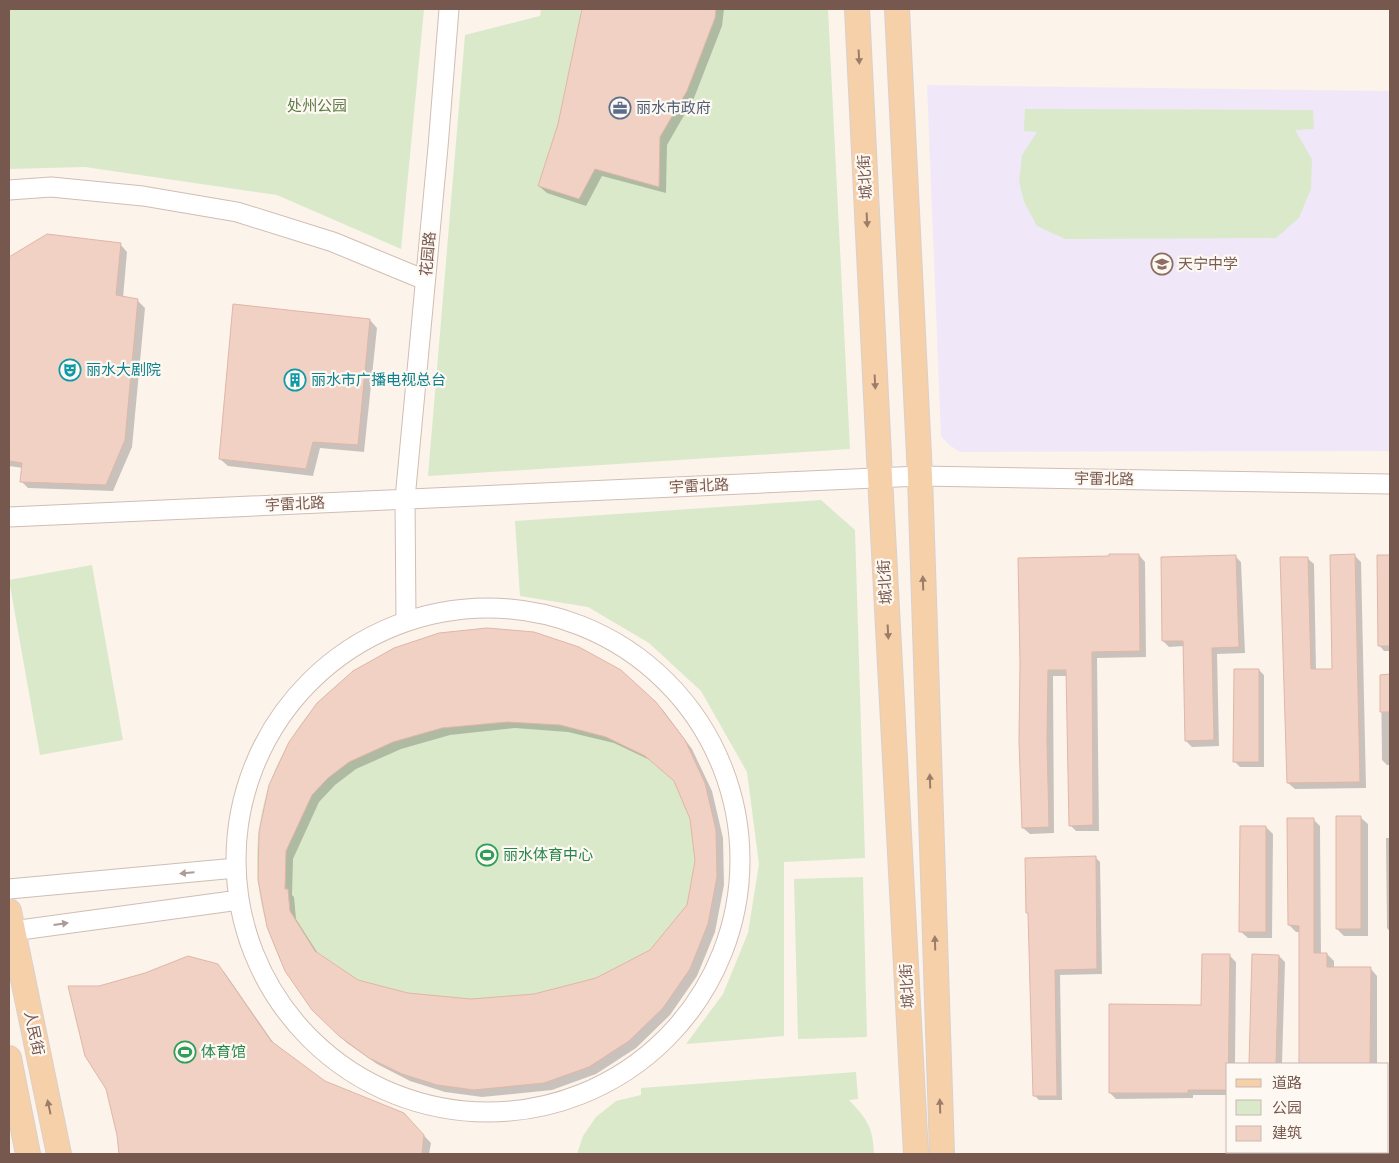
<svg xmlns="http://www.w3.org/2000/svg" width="1399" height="1163" font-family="'Fira Sans','Noto Sans SC',sans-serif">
<rect width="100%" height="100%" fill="#fcf3eb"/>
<path fill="#f0e8f8" d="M927,85L1390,91V451L960,452L949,445L941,436Z"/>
<path fill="#dae9ca" d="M9,9H424L401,249L277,195L85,167L9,169Z
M541,9H828L850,449L428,476L465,35L540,16Z
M1025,109L1313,110L1314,129L1295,130L1312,159L1311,189L1299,218L1276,238L1065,239L1037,226L1024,202L1019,182L1022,155L1037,132L1024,131Z
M821,500L855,530L865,858L784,862V1036L686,1044L723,994L748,933L759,864L747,772L701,691L649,643L588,607L520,596L515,521Z
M92,565L123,740L40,755L9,580Z
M257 859a229 229 0 1 1 458 0a229 229 0 1 1-458 0Z
M863,877L867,1037L798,1039L794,879Z
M856,1072L858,1099L849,1100C867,1119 873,1127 874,1154H577L583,1136L596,1117L616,1101L641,1095V1088Z"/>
<path fill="#0003" fill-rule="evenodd" d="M583,9H724L722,26L694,98L667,145L666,193L602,176L586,206L547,193L539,186L559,125Z
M120,244L127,252L123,298L138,301L145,308L132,447L113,491L28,488L21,481L23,468L9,466V259L22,250Z
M370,320L377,328L364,452L320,448L313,476L228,466L220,459Z
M1139,555L1145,562L1146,657L1097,658L1099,831H1076L1070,825L1067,676H1053L1054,833L1030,834L1023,828L1021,663Z
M1354,555L1361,562L1366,788L1295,789L1288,783L1307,558L1314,564L1316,670H1333Z
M1235,556L1241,562L1245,653L1217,654L1219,746L1192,747L1186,741L1184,646L1169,647L1163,641Z
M1378,557H1390V651H1384L1379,645Z
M1259,670L1264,675V767H1240L1235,762Z
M1381,676H1390V765H1387L1382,760Z
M655,703L663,710L692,749L712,791L723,838L724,885L715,932L697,976L670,1015L636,1048L596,1074L552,1090L482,1097L445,1092L410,1081L377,1064L347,1043L313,1009L268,926L290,742ZM515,728L568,732L614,743L654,762L675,782L691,818L696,861L688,906L651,951L597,980L534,995L471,1000L407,994L358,981L319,955L296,919L294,897L292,895L293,859L319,802L335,785L356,769L401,749L450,735Z
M1360,817L1368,824V936H1344L1337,929Z
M1313,819L1320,826L1321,954H1327L1334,961V968H1370L1377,976V1064H1300V932H1296L1289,925Z
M1266,827L1273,834L1272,938H1248L1240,931Z
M1386,838H1390V932L1387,928Z
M1095,857L1100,862L1102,974L1060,975L1062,1100H1039L1034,1095L1030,915Z
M1230,956L1236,962L1235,1063H1251L1279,956L1285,962L1282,1064H1228V1095H1193V1098L1116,1099L1110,1093L1202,1006Z
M217,965L225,973L275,1045L325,1082L411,1122L431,1143L429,1154H120L99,987Z"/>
<path fill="#f0d1c4" stroke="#e1b6a6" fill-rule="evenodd" d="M582,9H716L715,18L687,91L660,137L659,187L595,169L579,199L538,186L558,124Z
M47,234L121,243L116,295L138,299L125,440L106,485L20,482L22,463L9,461V257Z
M233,304L370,319L358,445L313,442L306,469L219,459Z
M1109,554H1139L1140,651L1092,652L1093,825L1069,826L1066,670H1048L1047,740L1049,827L1022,828L1019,740L1020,663L1018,558L1109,556Z
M1355,554L1360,782L1287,783L1280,557H1308L1311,669H1332L1330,555Z
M1236,555L1239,647L1212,648L1214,740L1185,741L1183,641H1162L1161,557Z
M1377,555H1390V646H1378Z
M487,628L534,632L579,647L621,670L656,702L685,740L705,783L716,830L717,877L708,924L690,969L663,1008L629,1041L589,1067L544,1083L474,1090L437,1085L402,1074L369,1058L339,1036L312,1010L285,971L267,927L258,880L259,832L269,785L289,742L317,703L353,671L394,648L439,633ZM507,722L560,725L606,737L645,756L674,781L690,819L695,861L687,905L650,950L596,978L534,994L471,999L408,993L358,980L315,951L290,911L288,889H285L286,851L312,795L328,778L349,762L393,742L442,728Z
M1234,669H1259V762H1233Z
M1390,674V712H1380V675Z
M1336,816H1361V929H1336Z
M1287,818H1314V953H1327V967H1371L1370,1064H1299V926L1288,925Z
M1240,826H1266V932H1239Z
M1096,856L1097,969L1055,970L1057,1096H1033L1028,913H1026L1025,858Z
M1202,954H1230L1228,1090H1188V1093H1109V1004L1201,1005Z
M1252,954L1279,955L1276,1064H1249Z
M188,956L218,964L271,1041L325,1081L404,1113L424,1135L422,1154H119L117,1135L106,1089L85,1056L68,986H99L145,973Z"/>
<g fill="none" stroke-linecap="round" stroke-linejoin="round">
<g stroke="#d0bdb3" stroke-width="21">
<path id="minor" d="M9,190L51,187L143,196L237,212L333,242L425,280
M9,517L920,476L1390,484
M236 860a252 252 0 1 1 504 0a252 252 0 1 1-504 0Z
M406,620L405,499L438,147L449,9
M9,889L236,868
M13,931L239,900"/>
</g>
<g stroke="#d9d0ce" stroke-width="26">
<path id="major" d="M857,9L880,477L916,1154
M897,9L920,476L942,1154
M9,911L59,1154
M9,1058L28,1154"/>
</g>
<use href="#minor" stroke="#fff" stroke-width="19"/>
<use href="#major" stroke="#f5d0a9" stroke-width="24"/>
</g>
<defs><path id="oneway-solid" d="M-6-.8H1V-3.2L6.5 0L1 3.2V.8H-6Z" transform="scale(1.25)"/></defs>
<g fill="#9c7c6a">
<use href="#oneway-solid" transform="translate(859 57) rotate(87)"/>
<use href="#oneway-solid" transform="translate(867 220) rotate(87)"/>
<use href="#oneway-solid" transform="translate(875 382) rotate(87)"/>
<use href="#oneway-solid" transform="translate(923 583) rotate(-92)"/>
<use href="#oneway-solid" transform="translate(888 632) rotate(87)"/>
<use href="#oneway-solid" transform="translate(930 781) rotate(-92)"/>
<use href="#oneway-solid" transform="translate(935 943) rotate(-92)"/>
<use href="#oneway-solid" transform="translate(940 1106) rotate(-92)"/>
<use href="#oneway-solid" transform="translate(49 1107) rotate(-102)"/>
</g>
<g fill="#ad9b95">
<use href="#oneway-solid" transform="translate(187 873) rotate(175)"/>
<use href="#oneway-solid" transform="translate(61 924) rotate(-8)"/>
</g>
<defs>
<g id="office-ring" transform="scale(1.125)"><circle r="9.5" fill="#fef8f2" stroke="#5c6f8a" stroke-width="1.5"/><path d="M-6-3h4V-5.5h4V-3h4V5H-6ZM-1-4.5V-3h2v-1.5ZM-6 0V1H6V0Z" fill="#5c6f8a"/></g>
<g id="school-ring" transform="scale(1.125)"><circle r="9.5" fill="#fef8f2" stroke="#8d6e63" stroke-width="1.5"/><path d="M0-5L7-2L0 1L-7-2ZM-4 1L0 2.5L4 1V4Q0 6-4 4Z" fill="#8d6e63"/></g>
<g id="theatre-ring" transform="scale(1.125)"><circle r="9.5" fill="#fef8f2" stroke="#0f9aa8" stroke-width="1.5"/><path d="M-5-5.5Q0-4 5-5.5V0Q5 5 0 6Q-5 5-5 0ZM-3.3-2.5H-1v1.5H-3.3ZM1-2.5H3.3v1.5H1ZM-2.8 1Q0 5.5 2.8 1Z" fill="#0f9aa8"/></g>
<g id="building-ring" transform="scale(1.125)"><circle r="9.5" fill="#fef8f2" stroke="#0f9aa8" stroke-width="1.5"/><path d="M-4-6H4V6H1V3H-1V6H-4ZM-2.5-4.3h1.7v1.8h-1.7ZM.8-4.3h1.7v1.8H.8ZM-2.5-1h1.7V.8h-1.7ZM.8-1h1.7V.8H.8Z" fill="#0f9aa8"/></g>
<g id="stadium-ring" transform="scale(1.125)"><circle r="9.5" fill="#fef8f2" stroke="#2e9e5b" stroke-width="1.5"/><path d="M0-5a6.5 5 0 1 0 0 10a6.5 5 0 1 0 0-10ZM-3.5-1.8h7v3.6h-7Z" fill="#2e9e5b"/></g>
</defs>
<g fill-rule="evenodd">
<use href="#office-ring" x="620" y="108"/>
<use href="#school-ring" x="1162" y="264"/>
<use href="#theatre-ring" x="70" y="370"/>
<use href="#building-ring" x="295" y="380"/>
<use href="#stadium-ring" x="487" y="855"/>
<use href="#stadium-ring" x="185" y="1052"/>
</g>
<g text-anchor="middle" stroke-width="4.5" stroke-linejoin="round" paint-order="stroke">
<g font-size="15" fill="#5d7b47" stroke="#fef8f2">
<text x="317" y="111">处州公园</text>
</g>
<g font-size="15" fill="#4e5e75" stroke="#fef8f2" text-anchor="start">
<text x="636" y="113">丽水市政府</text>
</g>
<g font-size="15" fill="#76584f" stroke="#fef8f2">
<text transform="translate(865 177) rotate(-93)" y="5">城北街</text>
<text transform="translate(428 254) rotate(-85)" y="5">花园路</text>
<text transform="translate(1104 479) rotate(1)" y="5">宇雷北路</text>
<text transform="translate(699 486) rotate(-3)" y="5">宇雷北路</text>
<text transform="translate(295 504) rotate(-3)" y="5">宇雷北路</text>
<text transform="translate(885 582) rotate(-93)" y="5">城北街</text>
<text transform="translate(907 986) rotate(-93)" y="5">城北街</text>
<text transform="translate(34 1033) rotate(78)" y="5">人民街</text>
</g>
<g font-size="15" fill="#785e54" stroke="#fef8f2" text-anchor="start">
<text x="1178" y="269">天宁中学</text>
</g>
<g font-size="15" fill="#0d838f" stroke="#fef8f2" text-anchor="start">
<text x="86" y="375">丽水大剧院</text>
<text x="311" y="385">丽水市广播电视总台</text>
</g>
<g font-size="15" fill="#27864d" stroke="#fef8f2" text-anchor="start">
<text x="503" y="860">丽水体育中心</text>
<text x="201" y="1057">体育馆</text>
</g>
</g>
<rect width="1399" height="1163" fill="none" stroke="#76584f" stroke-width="20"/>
<rect x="1226" y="1063" width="162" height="90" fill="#fef8f2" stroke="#c8b8b1"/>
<rect x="1236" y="1079" width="25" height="8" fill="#f5d0a9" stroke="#c8b8b1"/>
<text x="1272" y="1088" font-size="15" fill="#76584f">道路</text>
<rect x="1236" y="1100" width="25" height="15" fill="#dae9ca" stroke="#c8b8b1"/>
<text x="1272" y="1113" font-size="15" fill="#76584f">公园</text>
<rect x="1236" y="1126" width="25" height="15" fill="#f0d1c4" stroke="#c8b8b1"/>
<text x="1272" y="1138" font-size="15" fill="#76584f">建筑</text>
</svg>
